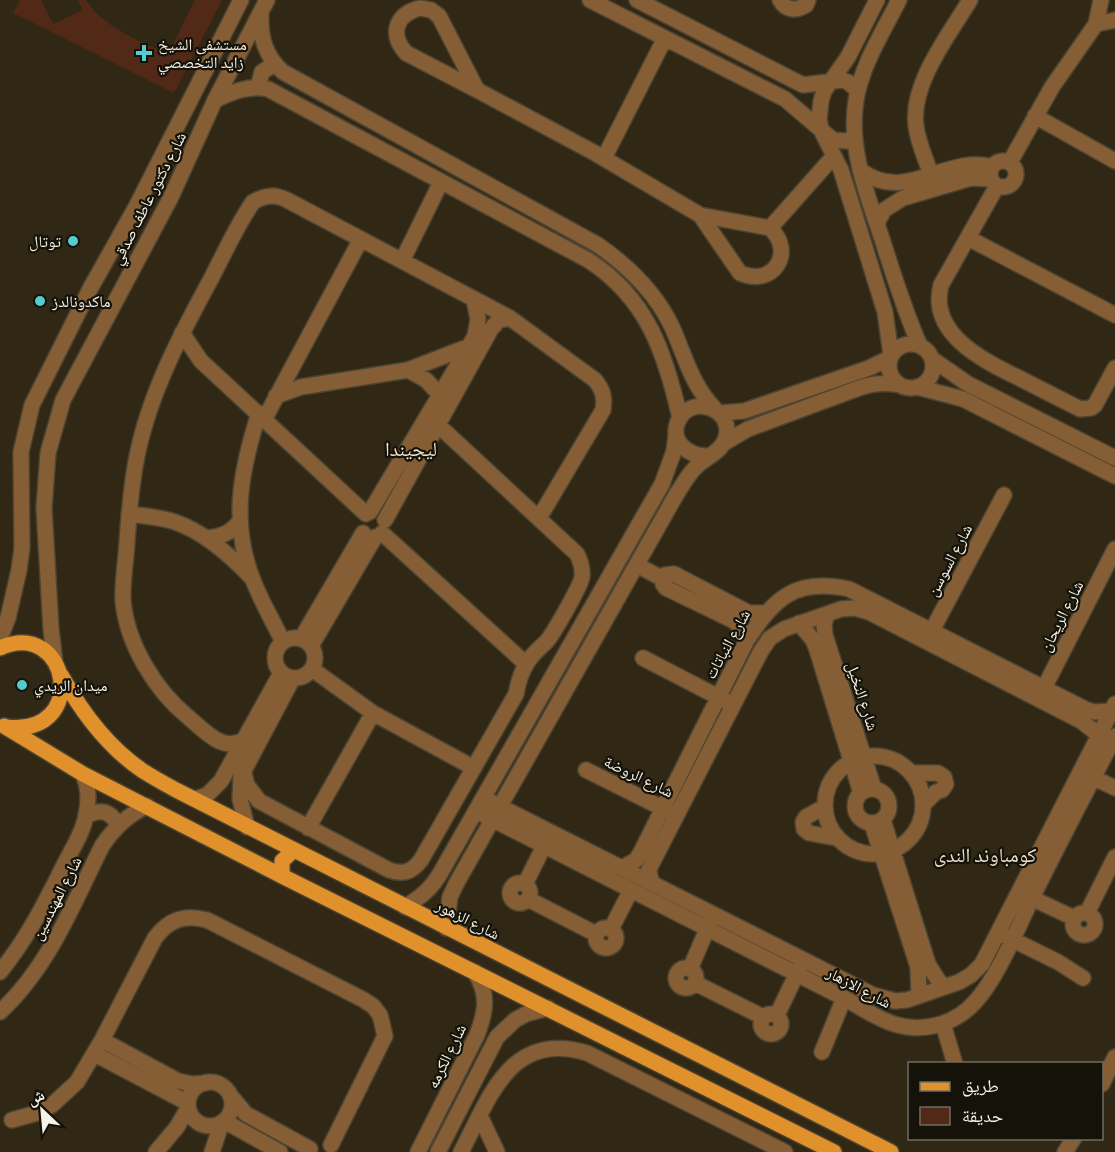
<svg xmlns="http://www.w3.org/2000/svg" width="1115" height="1152" font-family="Literata,'Noto Naskh Arabic',serif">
<rect width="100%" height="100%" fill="#302815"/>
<path fill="#512916" d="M20,0H41L53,24L83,10L78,0H86C104,28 138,40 168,54L195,0H222L174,93L13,13Z"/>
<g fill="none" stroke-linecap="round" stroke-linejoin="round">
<g stroke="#4c4432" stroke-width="18">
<path id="minor" d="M590,0L785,99L833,140L847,141L854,138
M637,0L803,85L842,80L848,82L858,91
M780,0C786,11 796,11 806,5L808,0
M877,0L848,57L824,91L821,101L819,120L822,132L841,170L885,312L891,355
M899,0C883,32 862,64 856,100C848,150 868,196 883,242C894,277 905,312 920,346
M420,8L431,10L439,16L477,90L406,53C389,34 396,14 420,8Z
M261,14C260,37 265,56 283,72L598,245C628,266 656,293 672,327C685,356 692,386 715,409
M1096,24L1115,20
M258,87L262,72L271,66H276
M477,90L593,152L700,215
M215,100C233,92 248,85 268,89L588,260C647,298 665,352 680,418
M1035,116L1115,161
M604,158L665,38
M990 174a13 13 0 1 1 26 0a13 13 0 1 1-26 0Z
M1010,162L1052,87L1096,24L1101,0
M860,170C906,205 945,154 992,167
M931,175C926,159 918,143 916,126C910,84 949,35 970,0
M997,186L941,285C928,335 985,361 1021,379C1041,389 1060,399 1080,409L1091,408L1095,405L1115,368
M700,215L770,228C796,252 773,288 740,273Z
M877,223L884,210L903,198L971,178L991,179
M770,228L833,157
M968,238L1115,315
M402,261L441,182
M182,333L201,361L366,514
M889 366a22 22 0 1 1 44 0a22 22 0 1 1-44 0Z
M932,359L968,384L1115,458
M408,370L426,380L440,395
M917,387L963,399L1115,476
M276,396L301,387L408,370L470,346
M259,413C241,469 230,523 253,580C261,601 273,621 283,642
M720,413L744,411L869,368L890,358
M265,418L361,239
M724,443L748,429L859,388C873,383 885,382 900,385
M370,512L475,336L478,319L474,300
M129,514C144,516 161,517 175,522C204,532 230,555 251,577
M385,520L491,329L499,320L510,318
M382,533L526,664
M206,538C221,537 231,533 240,521
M637,565L663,579
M827,614L824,625L825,635L874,789
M799,623L813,640L817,650L861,793
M0,638L8,618L19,570L22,548L21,452L32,405L90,289L136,207L241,0
M928,638L1004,495
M275 658a20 20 0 1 1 40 0a20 20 0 1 1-40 0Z
M301,639L363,533
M747,640L745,633L734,621L666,588L663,584L665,575L674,574L749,613H764
M311,646L375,537
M643,658L726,701
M55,662L51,629L44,508L48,453L63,400L171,197L215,100L267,0
M312,669L373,713L474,768
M1040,696L1115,549
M245,739C223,754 204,730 188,717C155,690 127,644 123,601C122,582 126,561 127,542C129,513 131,485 137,456C150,392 181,334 212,277C225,252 237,225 253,202C266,195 274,194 287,200L510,318L595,380C603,390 605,397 603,410L539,518
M825 805a49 49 0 1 1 98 0a49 49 0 1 1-98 0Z
M243,770L247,785L259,801L389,870C403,875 412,872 421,860L516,694C518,683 521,672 527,663C532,654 539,649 546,642C553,635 581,585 582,577C583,568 581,562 577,554L438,425
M586,770L672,813
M912,773H938L944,777L946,784L942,790L936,792L924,804
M1086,774L1115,788
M855 806a17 17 0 1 1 34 0a17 17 0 1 1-34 0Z
M483,798L873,995L895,1001L907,1000L959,982L971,975L982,964L1115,704
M195,799L207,795L221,781L281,673
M824,807L806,817L803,822L804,829L809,833L836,838
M476,811L844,998C877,1017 901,1036 941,1024C954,1020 967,1011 975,1002C998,977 1017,929 1032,898C1059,843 1087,790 1115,736
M86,816C100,809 110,810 118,825
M883,820L928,964L938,980L945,987
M872,824L918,967L919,996
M247,827L240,799L241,776L293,678
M308,828L373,713
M622,868L636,860L640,854L747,640C775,597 796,578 849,589L1085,709L1094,712L1111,711
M510 893a10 10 0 1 1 20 0a10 10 0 1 1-20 0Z
M525,884L544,846
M653,884L650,877L649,869L761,651L770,638L784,629L841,609L855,608L869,612L1081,721L1099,735
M1023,894L1074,918
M528,899L596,934
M405,907C421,897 432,888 441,872L662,484L674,451L676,434
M1087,913L1115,857
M1073 924a11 11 0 1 1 22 0a11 11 0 1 1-22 0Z
M446,928L450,897L456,884L676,495C682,486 687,476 695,468C704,458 720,453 725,440C737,410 691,392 678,421C669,442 689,456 707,456
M596 938a10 10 0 1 1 20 0a10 10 0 1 1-20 0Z
M611,929L631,890
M1005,936L1058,962L1083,978
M676 978a10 10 0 1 1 20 0a10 10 0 1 1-20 0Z
M690,969L711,920
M0,972C27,939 45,903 64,865C72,849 83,833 86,815C89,800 89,788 83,774
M695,983L763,1017
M0,1012C49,967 73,904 102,846C114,828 127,815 147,806
M761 1024a10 10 0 1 1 20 0a10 10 0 1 1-20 0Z
M777,1015L800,967
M943,1024L955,1064
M102,1040L178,1081L192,1084L206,1083
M822,1052L844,998
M95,1054L188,1103
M188 1104a22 22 0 1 1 44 0a22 22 0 1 1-44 0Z
M1102,1084L1115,1057
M230,1095L246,1114L310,1149
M480,1116L497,1152
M12,1120L37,1113L52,1105L77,1082L102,1040L155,938C169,919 185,914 207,920L364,1000L373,1006L380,1015L385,1036L331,1145
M224,1121L280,1152
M156,1152L177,1127L188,1108
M212,1152L222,1122
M418,1152L477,1035C486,1011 489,995 475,972
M438,1152L497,1037L515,1020L526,1014L548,1008
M461,1152C490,1097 510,1030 587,1053L785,1152
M1065,1152L1074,1138"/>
</g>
<g stroke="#4c4432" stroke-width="18">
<path id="major" d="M0,648C69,617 91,737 6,727
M61,675C81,711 109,748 143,771C154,778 165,784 176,790L891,1152
M4,726L83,774L282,876L834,1152
M282,876V861L294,850"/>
</g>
<use href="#minor" stroke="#855e35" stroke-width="15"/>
<use href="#major" stroke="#e0912c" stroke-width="15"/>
</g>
<g fill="#52ccd0" stroke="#151209" stroke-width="2">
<path d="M141 44h6v6h6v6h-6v6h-6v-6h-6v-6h6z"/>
<circle cx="73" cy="241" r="6"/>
<circle cx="40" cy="301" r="6"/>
<circle cx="22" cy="685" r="6"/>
</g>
<g text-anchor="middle" stroke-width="4.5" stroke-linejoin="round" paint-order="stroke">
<g font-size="16" fill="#f7f2e6" stroke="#151209" text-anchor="start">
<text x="158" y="50">مستشفى الشيخ<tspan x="158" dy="18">زايد التخصصي</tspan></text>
<text x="61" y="247" text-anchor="end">توتال</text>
<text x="52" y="307">ماكدونالدز</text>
<text x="34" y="691">ميدان الريدي</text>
</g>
<g font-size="16" fill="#f7f2e6" stroke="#151209">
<text transform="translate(148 198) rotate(-63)" y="6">شارع دكتور عاطف صدقي</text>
<text transform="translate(949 560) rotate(-62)" y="6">شارع السوسن</text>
<text transform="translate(1061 616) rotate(-63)" y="6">شارع الريحان</text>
<text transform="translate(727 644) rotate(-61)" y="6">شارع النباتات</text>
<text transform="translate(863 696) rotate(72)" y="6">شارع النخيل</text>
<text transform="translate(639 776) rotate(26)" y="6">شارع الروضة</text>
<text transform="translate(56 898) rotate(-63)" y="6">شارع المهندسين</text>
<text transform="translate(468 919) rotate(27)" y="6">شارع الزهور</text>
<text transform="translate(859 987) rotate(28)" y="6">شارع الازهار</text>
<text transform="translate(446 1056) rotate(-64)" y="6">شارع الكرمه</text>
</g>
<g font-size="20" fill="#eae1c8" stroke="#151209">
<text x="411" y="456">ليجيندا</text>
<text x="985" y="862">كومباوند الندى</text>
</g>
</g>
<rect x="908" y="1062" width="195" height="78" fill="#151209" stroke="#6f6c61" stroke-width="1.5"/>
<rect x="920" y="1082" width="30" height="9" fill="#e0912c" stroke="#6f6c61" stroke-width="1.5"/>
<text x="962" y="1092" font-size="18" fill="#f7f2e6">طريق</text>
<rect x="920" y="1107" width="30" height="18" fill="#512916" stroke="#6f6c61" stroke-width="1.5"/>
<text x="962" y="1122" font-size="18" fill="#f7f2e6">حديقة</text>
<g transform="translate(42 1110) rotate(334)" stroke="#151209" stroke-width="4.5" paint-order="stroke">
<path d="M0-4.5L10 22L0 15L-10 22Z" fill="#f7f2e6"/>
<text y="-9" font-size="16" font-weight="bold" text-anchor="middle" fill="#f7f2e6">ش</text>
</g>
</svg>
